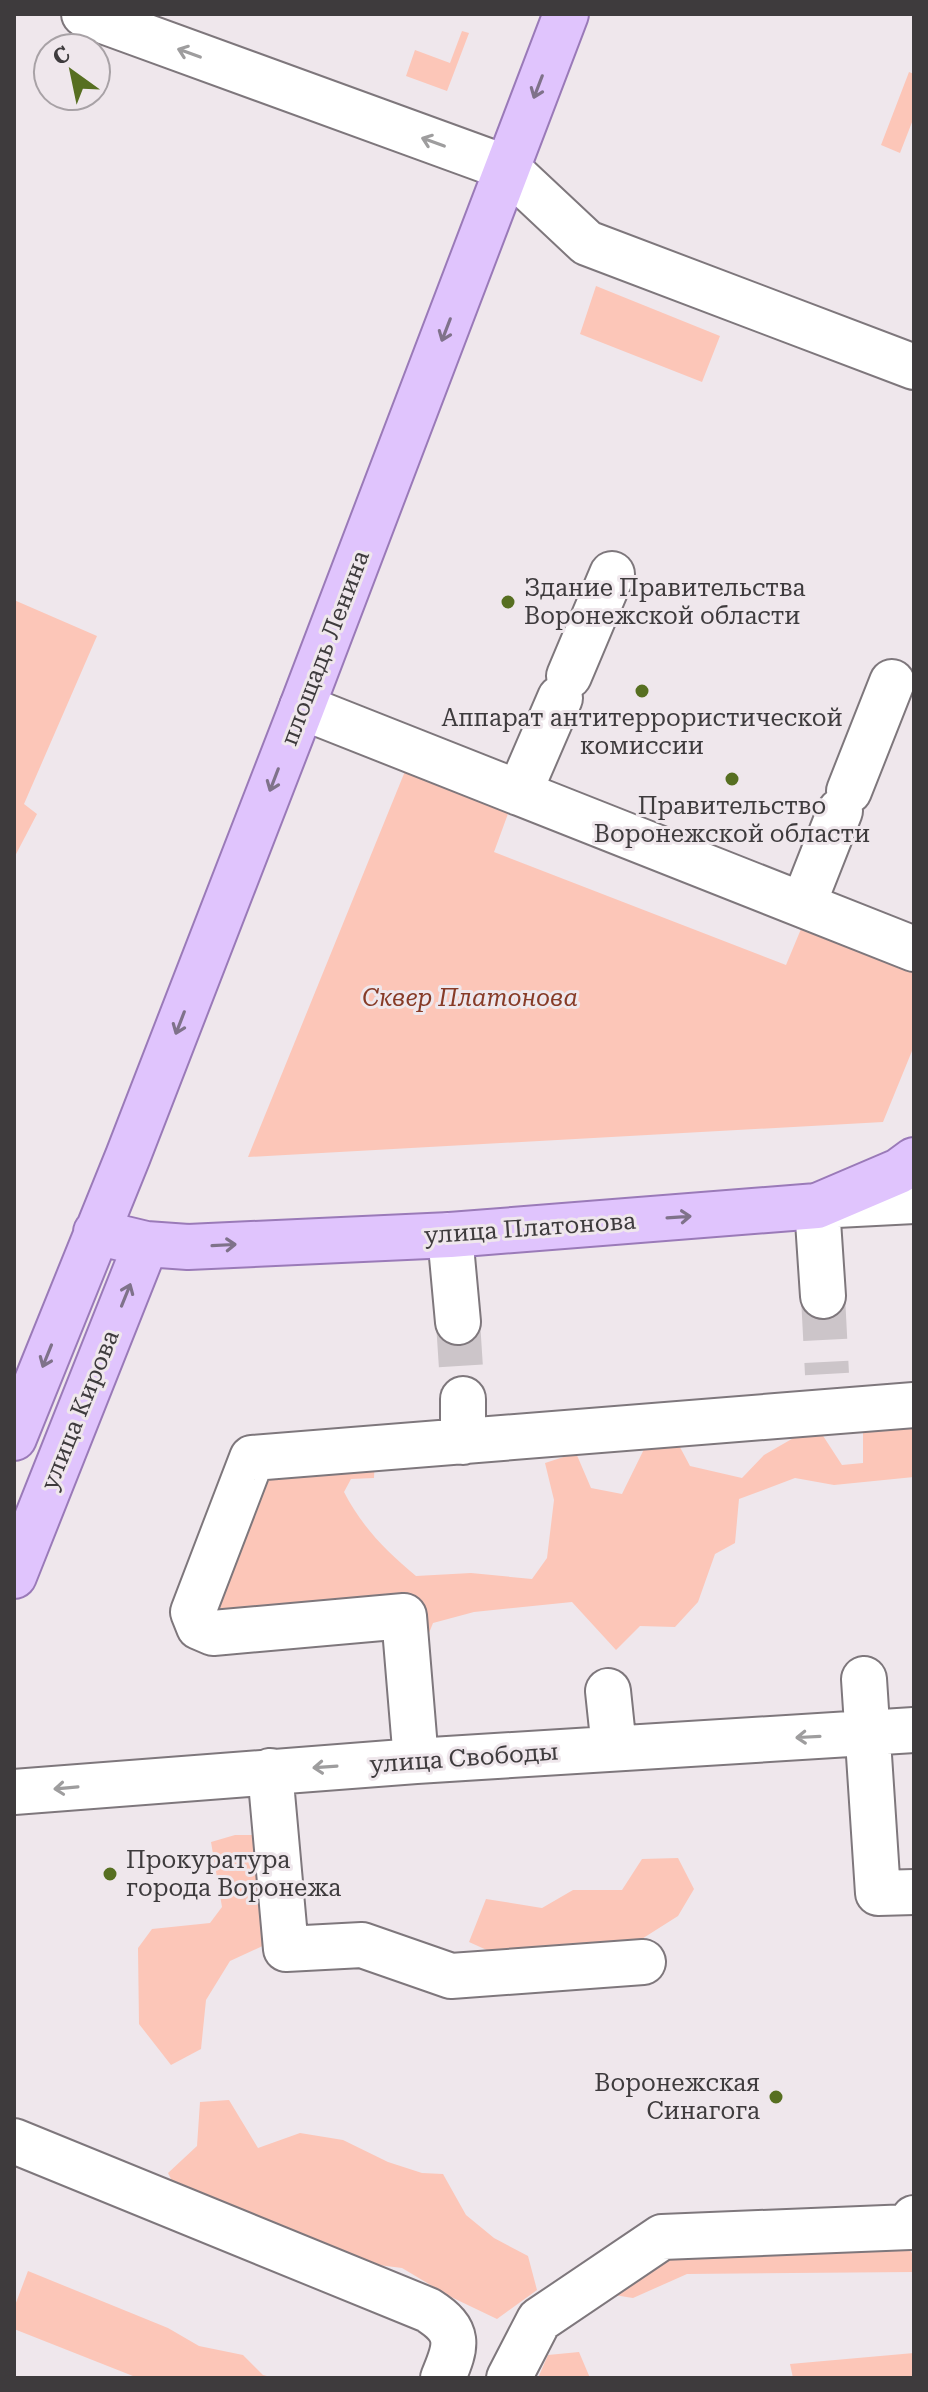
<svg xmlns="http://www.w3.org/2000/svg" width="928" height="2392" font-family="'Roboto Serif',serif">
<rect width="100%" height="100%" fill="#efe7ec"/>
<path fill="#fcc6b8" d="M462,31L469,33L447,91L406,76L415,50L450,63Z
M909,72L914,74V117L900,153L881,145Z
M596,286L720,336L702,382L580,334Z
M14,600L97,636L24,804L37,814L14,858Z
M410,759L513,800L494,852L786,965L806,917L914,960V1046L883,1122L248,1157Z
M863,1420L904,1429L914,1428V1477L834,1485L795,1478L739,1499L735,1543L715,1554L698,1602L675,1627L640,1626L616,1650L572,1602L474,1612L433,1623L421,1653L383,1638L208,1612L257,1465L375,1455L374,1478L351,1479L344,1492C362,1527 386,1551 416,1576L471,1573L532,1579L547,1558L554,1500L545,1463L576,1453L591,1488L622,1494L649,1439L674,1436L690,1466L742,1478L764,1455L816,1425L842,1465L863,1463Z
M235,1835H261L269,1943L230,1961L206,2000L201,2049L171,2065L139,2024L138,1948L152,1929L210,1923L222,1907L211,1842Z
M678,1858L694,1889L678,1916L637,1942L509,1960L469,1942L486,1899L542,1908L573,1890H622L642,1859Z
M229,2100L258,2148L300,2133L343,2140L388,2162L422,2173L443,2174L466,2215L494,2238L528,2256L537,2290L497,2319L449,2296L402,2268L331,2259L179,2195L168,2173L197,2146L200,2102Z
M903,2241L914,2256L913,2272L687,2274L633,2298L608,2294L670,2248Z
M28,2271L168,2328L199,2346L243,2355L263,2375L275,2378H138L14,2329V2308Z
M579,2352L590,2378H538L548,2355Z
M914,2353V2378H793L790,2364Z"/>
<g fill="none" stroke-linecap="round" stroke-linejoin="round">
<path stroke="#ccc5c9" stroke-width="44" stroke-dasharray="44 22" stroke-linecap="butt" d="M823,1296L827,1374
M458,1322L463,1399"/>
<g stroke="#7e777c" stroke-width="48">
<path id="minor" d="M84,14L507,168L587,243L914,367
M569,676L612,574
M302,707L914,949
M849,791L892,682
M519,793L560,698
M803,905L840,811
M450,1235L458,1322
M823,1296L817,1206L914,1201
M463,1399V1442
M864,1679L878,1893L914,1892
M608,1691L614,1748
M416,1761L404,1616L213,1633L199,1627L193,1612L252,1458L914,1405
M270,1771L286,1949L362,1945L451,1976L643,1962
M14,1792L416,1761L914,1730
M14,2141L428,2310C461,2331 457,2345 443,2378
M509,2378L539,2320L662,2237L910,2227L914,2218"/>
</g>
<g stroke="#9a7ab8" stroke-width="48">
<path id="major" d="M96,1232L146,1244L188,1247L450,1235L817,1206L899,1171L914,1160
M14,1438L128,1156L302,707L566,14
M14,1576L146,1244"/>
</g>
<use href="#minor" stroke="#fff" stroke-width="44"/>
<use href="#major" stroke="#e0c4fd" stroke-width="44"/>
</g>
<defs><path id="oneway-shaft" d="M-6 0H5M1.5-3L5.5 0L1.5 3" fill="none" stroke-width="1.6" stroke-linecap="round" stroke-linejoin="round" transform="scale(2)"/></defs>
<g stroke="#9e9d9e">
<use href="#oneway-shaft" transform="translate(189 53) rotate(-160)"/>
<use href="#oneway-shaft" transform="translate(433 142) rotate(-160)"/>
<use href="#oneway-shaft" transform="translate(808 1737) rotate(177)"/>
<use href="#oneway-shaft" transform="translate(325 1767) rotate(176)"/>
<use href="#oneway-shaft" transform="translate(66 1788) rotate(175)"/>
</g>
<g stroke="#7f728a">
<use href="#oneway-shaft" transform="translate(538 87) rotate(111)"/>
<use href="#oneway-shaft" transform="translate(446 330) rotate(111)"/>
<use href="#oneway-shaft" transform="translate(274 780) rotate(111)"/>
<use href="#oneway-shaft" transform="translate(180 1023) rotate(111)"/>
<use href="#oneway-shaft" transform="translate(679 1217) rotate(-4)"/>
<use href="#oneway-shaft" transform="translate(224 1245) rotate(-3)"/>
<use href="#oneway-shaft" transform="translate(126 1295) rotate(-68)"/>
<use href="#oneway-shaft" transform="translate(47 1356) rotate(112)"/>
</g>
<g fill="#576f21" stroke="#efe7ec" stroke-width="3">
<circle cx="508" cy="602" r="8"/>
<circle cx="642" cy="691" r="8"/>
<circle cx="732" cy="779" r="8"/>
<circle cx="110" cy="1874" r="8"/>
<circle cx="776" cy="2097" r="8"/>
</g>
<g text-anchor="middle" stroke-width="6" stroke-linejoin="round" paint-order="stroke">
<g font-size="24" fill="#3e3b3d" stroke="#efe7ec" text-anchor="start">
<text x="524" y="596">Здание Правительства<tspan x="524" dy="28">Воронежской области</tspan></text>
<text x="642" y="726" text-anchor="middle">Аппарат антитеррористической<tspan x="642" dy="28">комиссии</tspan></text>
<text x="732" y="814" text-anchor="middle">Правительство<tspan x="732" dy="28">Воронежской области</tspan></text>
<text x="126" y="1868">Прокуратура<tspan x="126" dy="28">города Воронежа</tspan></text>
<text x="760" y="2091" text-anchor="end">Воронежская<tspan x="760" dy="28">Синагога</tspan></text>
</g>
<g font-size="24" fill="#3e3b3d" stroke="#efe7ec">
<text transform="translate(325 648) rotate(-69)" y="8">площадь Ленина</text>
<text transform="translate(530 1228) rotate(-4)" y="8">улица Платонова</text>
<text transform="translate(80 1410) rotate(-68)" y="8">улица Кирова</text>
<text transform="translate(464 1758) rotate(-4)" y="8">улица Свободы</text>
</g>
<g font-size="24" font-style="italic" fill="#873b27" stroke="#efe7ec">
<text x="470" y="1006">Сквер Платонова</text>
</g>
</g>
<rect width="928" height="2392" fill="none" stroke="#3e3b3d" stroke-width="32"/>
<g transform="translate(72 72) rotate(327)"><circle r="38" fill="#efe7ec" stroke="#a8a2a6" stroke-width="2"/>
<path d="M0-6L14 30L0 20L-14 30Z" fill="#576f21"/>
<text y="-12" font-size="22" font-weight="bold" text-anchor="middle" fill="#3e3b3d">С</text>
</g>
</svg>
